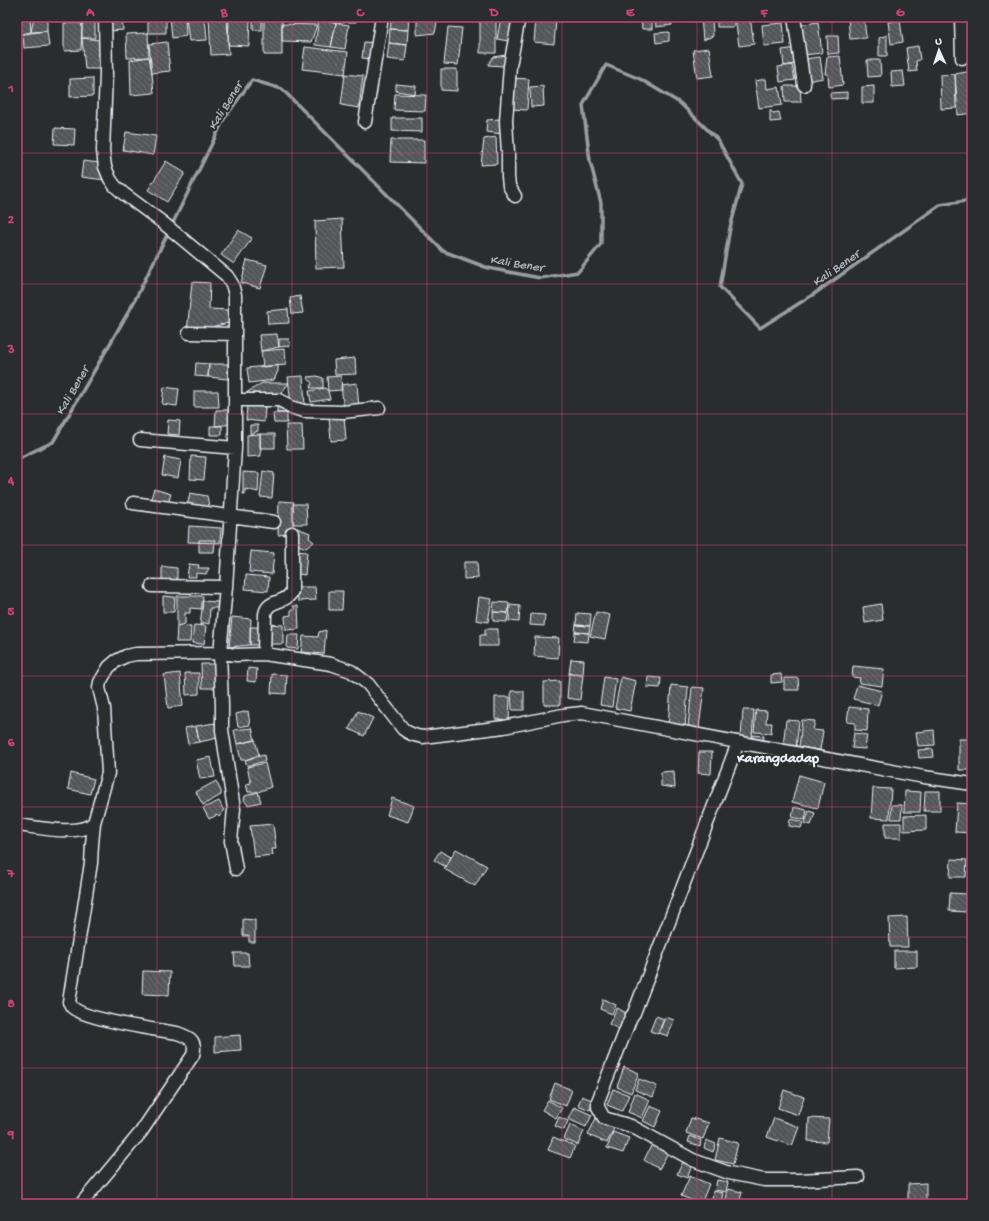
<svg xmlns="http://www.w3.org/2000/svg" width="989" height="1221" font-family="'Gochi Hand',sans-serif">
<defs>
<pattern id="building-back-hatch" width="6" height="6" patternUnits="userSpaceOnUse"><rect width="6" height="6" fill="#535759"/><path d="M-1 5l2 2M0 0l6 6M5-1l2 2" fill="none" stroke="#6c7072"/></pattern>
</defs>
<rect width="100%" height="100%" fill="#2a2d2e"/>
<filter id="ink" filterUnits="userSpaceOnUse"><feTurbulence type="fractalNoise" baseFrequency=".025" numOctaves="2"/><feDisplacementMap in="SourceGraphic" scale="8" xChannelSelector="R" yChannelSelector="G"/><feConvolveMatrix kernelMatrix="1 2 1 2 8 2 1 2 1" color-interpolation-filters="sRGB"/></filter>
<g filter="url(#ink)">
<g fill="none" stroke-linecap="round" stroke-linejoin="round">
<path stroke="#989fa3" stroke-width="3.5" d="M17,459L53,442L133,304L224,119L252,80L282,89L443,251L488,268L540,278L578,272L601,244V203L590,161L583,105L606,65L640,79L680,103L718,140L742,184L730,228L720,287L760,328L814,294L940,205L972,200"/>
</g>
<path fill="url(#building-back-hatch)" stroke="#e8f1f8" d="M17,17H30L31,32L17,35Z
M34,17H47V31L31,32Z
M82,17H95V38H82Z
M109,17H122L123,30L111,31Z
M148,17H166V33H148Z
M170,17H185L186,36L172,38Z
M186,17H205L207,40L189,41Z
M209,17H227L229,54L211,55Z
M229,17H250L249,46L228,45Z
M264,17H282V55H264Z
M343,17H356V22H343Z
M392,17H409L408,30L390,29Z
M417,17H438L435,33L417,35Z
M501,17L518,18L513,42L497,39Z
M641,17H652V29H642Z
M655,17H671L672,25L656,27Z
M678,17H694V21H678Z
M701,17H712L713,36L703,40Z
M717,17H734V27H717Z
M735,17H750L754,44L739,46Z
M773,17H791V19L773,21Z
M864,17L866,38L850,39L848,18Z
M253,18H262V30H253Z
M536,18L556,20L554,44L534,42Z
M319,19L336,23L331,47L315,45Z
M480,19H496V53H480Z
M900,20L903,42L891,44L888,22Z
M818,22L822,53L803,55L799,25Z
M64,23H82L81,50L64,51Z
M336,23L349,25L345,49L331,47Z
M783,23L785,44L764,46L762,25Z
M282,24L317,25L311,42L282,41Z
M448,27L462,28L458,65L444,64Z
M390,29L408,30L407,45L389,43Z
M47,31L49,46L24,48L23,34Z
M669,32V41L656,43L655,33Z
M148,33L149,57L127,58L126,34Z
M887,35V56H879V38Z
M827,36H838L839,53L828,54Z
M82,38L100,40L101,69H85Z
M167,42L170,71L152,73L149,44Z
M364,42L378,43L375,59L362,58Z
M389,43L407,45L405,61L387,59Z
M918,46L920,60L916,61L917,71L909,72L906,48Z
M305,47L348,52L345,74L302,69Z
M709,48L713,76L697,78L693,50Z
M797,48L799,63L784,66L782,50Z
M506,55L503,66L488,65L493,57Z
M840,56L843,85L829,87L828,74H825L827,57Z
M149,57L152,73L154,93L131,95L130,60Z
M820,57L823,78L807,81L804,59Z
M867,60H880L881,76L868,77Z
M792,65L795,80L780,82L778,67Z
M441,69H457V91L441,90Z
M903,71L905,86L892,87L891,72Z
M972,71V113L958,115L955,74Z
M345,74L363,76L359,108L341,105Z
M955,74L956,108L941,109L940,75Z
M93,78V96L70,97V79Z
M511,78L529,79L527,110L510,109Z
M766,79L767,89L779,87L782,105L759,108L755,81Z
M396,84L416,86L415,94L396,91Z
M543,86L544,106L531,107L530,87Z
M784,86H800L801,102H785Z
M874,86V103H862V87Z
M847,92V98L831,99L830,93Z
M395,94L426,95L425,111L394,110Z
M770,110L773,113L779,112L781,121L770,122Z
M392,118H422V132L392,131Z
M500,119L502,134L486,132L487,120Z
M55,128L75,129L74,145L54,144Z
M126,132L156,136L153,155L123,150Z
M496,137L497,164L481,165L484,139Z
M391,140H424V163L390,162Z
M83,161L100,163L105,180L81,177Z
M166,161L185,173L167,202L148,190Z
M342,219L344,267L316,268L315,221Z
M238,230L252,238L234,264L221,255Z
M247,260L267,265L260,288L241,283Z
M192,282L210,283L209,309L229,310V323L187,332Z
M300,296L303,313L292,314L290,298Z
M288,309L289,323L268,324L267,311Z
M277,334L279,347L261,351L259,335Z
M279,339H289L290,346L279,347Z
M285,349L286,365L263,367L261,351Z
M355,358L356,374L335,375L334,360Z
M196,363L209,364L208,377L195,376Z
M209,364H228V379L208,377Z
M278,365V371L274,380L249,383L247,368Z
M303,376L305,405L291,406L288,377Z
M317,376L323,378V388H310L312,383L307,377Z
M341,376L342,390L328,391L327,377Z
M262,383H289L278,397H246V393Z
M357,383L359,410L344,411L341,385Z
M164,387L179,389L177,406L162,404Z
M325,388L328,391L330,399L311,402L309,391Z
M194,391H218L219,407H194Z
M277,404H287V413H277Z
M247,405L265,407L264,422L246,420Z
M216,410H235L234,424L215,426Z
M273,413H287V423H274Z
M344,416L346,440L331,441L329,417Z
M168,420L180,421L179,435L167,434Z
M250,425H258V431L250,434Z
M286,425H302L303,449H287Z
M210,426H222V435H210Z
M260,434L261,456L247,457V435Z
M260,434H275V448H260Z
M191,456L206,457L204,480L190,479Z
M165,457L181,460L178,478L162,475Z
M263,471L274,473L272,498L260,497Z
M243,472L259,473L258,492L250,490L245,489V494H243Z
M154,489L171,494L167,506L150,501Z
M190,493L207,496L209,506L205,510L187,507Z
M279,501L294,502L293,504V524L289,534L278,535Z
M293,504H306L307,524H293Z
M189,526L221,528L220,543L188,542Z
M297,528L310,533L309,538L314,542L306,548L296,544Z
M199,540H215L214,552H199Z
M251,551L274,553L272,574L249,572Z
M294,551L307,552L305,575L292,573Z
M464,562H477L478,578L464,579Z
M189,564L199,565L198,568H209L206,574L196,573V577H187Z
M162,566L167,567L177,568V584H162Z
M246,575L269,577L268,591L245,589Z
M297,587H315L316,600L298,601Z
M329,591H343L342,610H329Z
M163,596L175,597L174,612H163Z
M177,596H203L202,609L190,608V613H185V624L177,626Z
M479,597L492,599L488,622L476,620Z
M202,601L218,602L217,606H220V608H210L209,624L205,623L200,625L202,609Z
M494,602L509,603L508,613L493,612Z
M881,604L883,620L865,623L863,607Z
M510,605L520,606L519,622L509,621Z
M293,606H298L299,629L286,630L285,616L291,615V610H295Z
M493,612L508,613L507,622L493,621Z
M596,612L610,615L605,639L590,636Z
M577,613L591,614L590,626L576,625Z
M531,614L545,615L544,626L530,625Z
M232,617L251,619L250,645L229,647Z
M269,624L283,625V644H269Z
M194,625L206,626L204,644L192,643Z
M576,625L590,626L589,633L575,632Z
M177,626L191,627L190,642H176Z
M250,627H261V645H250Z
M485,629H498V646H480V635H485Z
M326,630L324,654L301,652L303,636L318,637L319,632Z
M575,632L589,633L588,642L574,641Z
M288,635H299L298,649L287,648Z
M535,637L559,638L558,658L534,656Z
M571,659L584,660L583,675L569,674Z
M201,664H218V688H202Z
M853,666L884,669L882,686L859,683L860,678L852,677Z
M248,668L257,669L256,682L247,681Z
M180,673L183,706L168,708L164,675Z
M185,673H199V694L186,695Z
M272,674L287,675L286,694L271,693Z
M569,674L583,675L580,700L567,698Z
M781,674L782,682L771,683V675Z
M604,677L616,679L612,707L600,705Z
M621,677L636,681L630,711L615,708Z
M648,677L661,678L660,688L647,687Z
M784,678H798L799,690H784Z
M560,681V705H544V682Z
M671,685L688,687L685,728L668,727Z
M857,685L882,691L878,705L853,699Z
M692,687L704,688L699,728L688,727Z
M511,691H524V710H512Z
M495,697H510L509,720L495,719Z
M849,707L868,709L867,731L855,730V723L847,722Z
M743,710H754L752,738H741Z
M756,710L767,711L766,723H772L771,733L754,732Z
M248,711L250,725L238,727L236,714Z
M358,711L373,718L364,736L349,729Z
M786,720L799,721L796,748L783,746Z
M802,720L815,721L813,730L823,731L820,750L799,747Z
M215,723L218,738L199,742L196,726Z
M196,726L199,742L188,744L185,728Z
M252,728L255,740L237,744L234,730Z
M934,730L935,745L918,746L916,732Z
M854,733L867,735L865,749L852,748Z
M753,735L764,736L763,743L752,742Z
M959,739H972V770H959Z
M255,740L259,755L245,760H241L237,744Z
M933,749L934,757L919,758L918,750Z
M699,752H712L711,774L698,773Z
M264,755L265,761L247,766L245,760Z
M211,757L215,777L200,779L196,760Z
M265,763L271,787L258,792H248L246,784L251,783L247,767Z
M674,771L675,788L661,786V772Z
M71,773L94,779L90,794L68,789Z
M799,775L824,782L818,808L792,802Z
M216,781L221,791V795L203,805L196,792Z
M873,788L891,789L889,819L871,818Z
M905,791L921,792L920,812H904Z
M925,791H940V811H924Z
M258,792L261,802L248,805L244,800L245,796Z
M392,798L414,806L408,822L387,815Z
M219,801L224,811L219,817L217,815L209,819L203,808Z
M957,803L972,804L971,833L955,832Z
M892,805H902L901,819H891Z
M794,807L807,810L805,820L792,817Z
M809,811L815,813L811,825L805,823Z
M926,815V830L904,831V816Z
M790,819L803,822L801,828L789,826Z
M885,823H901V838H885Z
M273,824L276,849H272L273,855L254,857L250,826Z
M456,849L487,866L475,886L444,869Z
M440,851L451,857L446,867L434,860Z
M951,859L967,860L966,877H950Z
M950,893L968,894L967,912L949,911Z
M907,917L908,947H890L889,918Z
M243,919L255,920V942H249V936H243Z
M894,951H917V967L894,968Z
M234,953H248L249,966H235Z
M143,971L170,972L169,995L142,994Z
M603,999L616,1005L612,1014L600,1009Z
M617,1008L630,1015L622,1031L609,1024Z
M656,1016L664,1019L658,1034L650,1031Z
M665,1017L674,1020L668,1036L659,1033Z
M240,1035L241,1050L215,1052V1037Z
M624,1067L639,1073L631,1093L617,1087Z
M639,1079L657,1086L653,1097L635,1090Z
M555,1083L572,1090L566,1106L549,1099Z
M613,1089L629,1095L622,1111L607,1105Z
M784,1090L804,1097L798,1115L778,1108Z
M635,1093L650,1100L642,1118L628,1112Z
M582,1096L594,1101L590,1110L578,1105Z
M548,1100L562,1108L556,1118L542,1110Z
M650,1106L662,1111L655,1127L643,1121Z
M574,1107L592,1115L586,1127L568,1119Z
M597,1116L616,1124L607,1143L588,1135Z
M559,1117L568,1121L564,1130L555,1126Z
M691,1118L709,1123L703,1139L686,1133Z
M774,1118L799,1127L792,1146L767,1137Z
M809,1118L829,1119L827,1142L808,1141Z
M570,1125L584,1131L578,1145L564,1139Z
M613,1132L629,1138L623,1153L607,1148Z
M690,1136L701,1140L700,1146L688,1142Z
M553,1137L575,1146L570,1158L548,1150Z
M720,1138L738,1143L733,1164L715,1160Z
M706,1140L716,1144L713,1152L704,1148Z
M653,1142L669,1151L659,1169L644,1160Z
M683,1162L692,1166L687,1178L677,1174Z
M690,1176L709,1184L701,1204L681,1196Z
M717,1180L728,1182L726,1192L715,1190Z
M926,1183V1204H908V1184Z
M728,1189L742,1192L739,1204H725Z
M713,1191L723,1193L721,1202L712,1200Z"/>
<g fill="none" stroke-linecap="round" stroke-linejoin="round">
<g stroke="#e8f1f8" stroke-width="15">
<path id="minor" d="M105,17L106,74L103,151L105,167L110,179L115,186L124,194L162,222L227,276L232,284L235,295V448L226,587L220,653L222,705V730L234,809L231,841L236,869
M794,17L804,85
M961,17L962,58
M365,122L382,17
M515,196L509,186L508,177V153L506,121L510,66L519,17
M189,333L235,334
M235,400H279L287,404L290,407L304,411L343,412L379,408
M140,440L235,448
M133,503L274,522
M152,586L226,587
M264,654L265,614C268,598 286,605 292,591V533
M738,743L634,1013L631,1017L598,1101V1107L604,1118L631,1126L693,1160L729,1173L764,1180H799L858,1177
M17,825C36,827 79,837 94,823L108,773L104,708L99,688L100,682L109,667L116,661L126,656L136,654L220,653L237,655L264,654L331,664L351,671L368,684L403,729C409,734 415,736 423,737L504,727L563,715L582,713L924,777L972,784
M81,1204L141,1132L193,1055C197,1040 189,1037 177,1033C157,1030 83,1019 72,1007C71,1006 70,1003 69,1002L91,863L92,844L94,823"/>
</g>
<use href="#minor" stroke="#2a2d2e" stroke-width="12"/>
</g>
</g>
<path fill="none" stroke="#ca437a" stroke-width="1" stroke-opacity="0.55" d="M157,17V1204M292,17V1204M427,17V1204M562,17V1204M697,17V1204M832,17V1204M17,153H972M17,284H972M17,414H972M17,545H972M17,676H972M17,807H972M17,937H972M17,1068H972"/>
<g text-anchor="middle" stroke-width="4" stroke-linejoin="round" paint-order="stroke">
<g font-size="13" font-style="italic" fill="#acb3b9" stroke="#2a2d2e">
<text transform="translate(224 105) rotate(-58)" y="5">Kali Bener</text>
<text transform="translate(517 262) rotate(9)" y="5">Kali Bener</text>
<text transform="translate(835 267) rotate(-35)" y="5">Kali Bener</text>
<text transform="translate(71 390) rotate(-60)" y="5">Kali Bener</text>
</g>
<g font-size="14" font-weight="bold" fill="#e8f1f8" stroke="#2a2d2e">
<text x="778" y="762">Karangdadap</text>
</g>
</g>
<rect width="989" height="1221" fill="none" stroke="#2a2d2e" stroke-width="44"/>
<g transform="translate(939 50) rotate(357)" stroke="#2a2d2e" stroke-width="3" paint-order="stroke">
<path d="M0-3L7 15L0 10L-7 15Z" fill="#e8f1f8"/>
<text y="-6" font-size="11" font-weight="bold" text-anchor="middle" fill="#e8f1f8">U</text>
</g>
<rect x="22" y="22" width="945" height="1177" fill="none" stroke="#ca437a" stroke-width="1.5"/>
<g font-size="13" text-anchor="middle" font-weight="bold" fill="#ca437a">
<text x="90" y="16">A</text>
<text x="224" y="16">B</text>
<text x="360" y="16">C</text>
<text x="494" y="16">D</text>
<text x="630" y="16">E</text>
<text x="764" y="16">F</text>
<text x="900" y="16">G</text>
<text x="11" y="92">1</text>
<text x="11" y="223">2</text>
<text x="11" y="353">3</text>
<text x="11" y="484">4</text>
<text x="11" y="615">5</text>
<text x="11" y="746">6</text>
<text x="11" y="877">7</text>
<text x="11" y="1007">8</text>
<text x="11" y="1138">9</text>
</g>
</svg>
